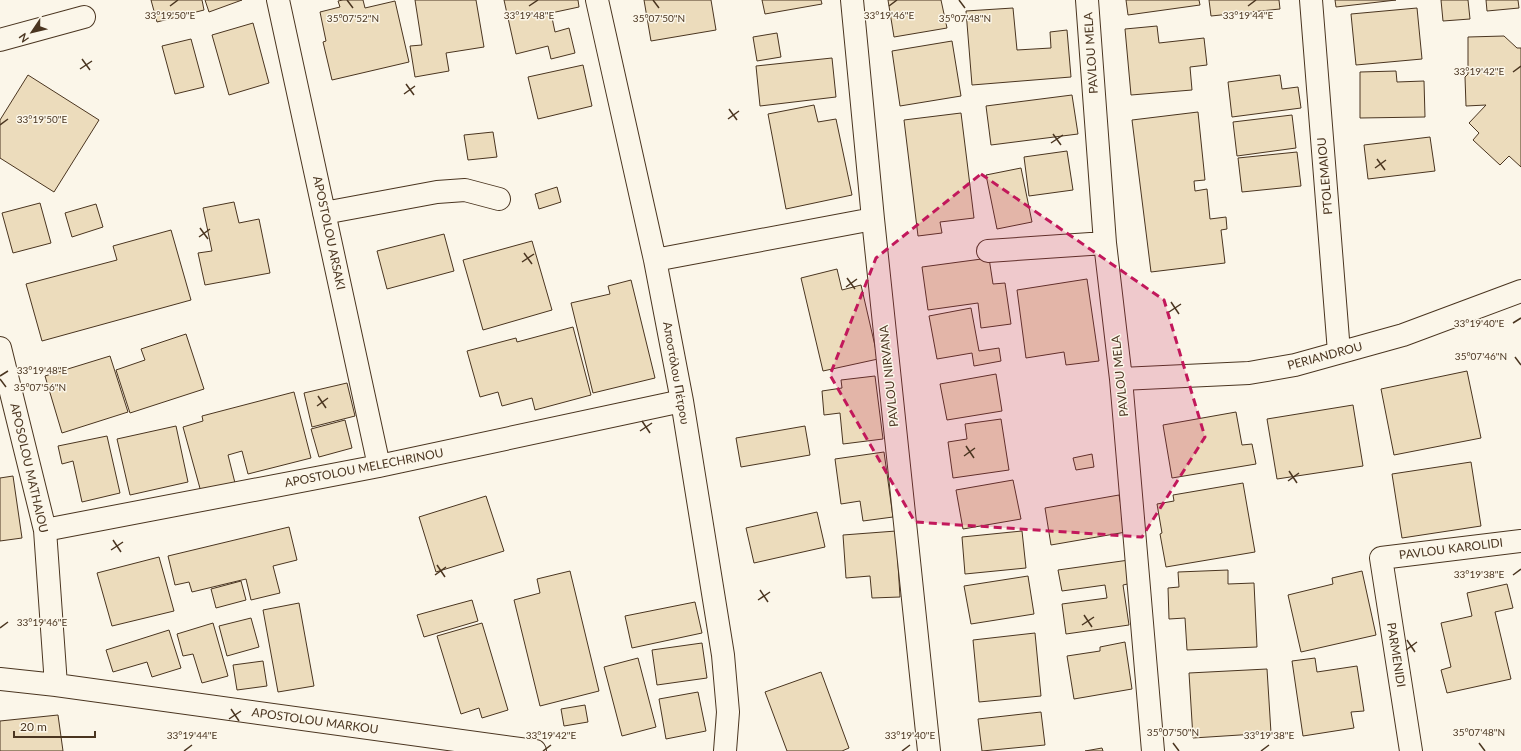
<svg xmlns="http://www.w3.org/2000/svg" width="1521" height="751" font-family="Lato,sans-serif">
<rect width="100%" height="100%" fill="#fbf6e9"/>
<path fill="#ecdcbc" stroke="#4a3520" d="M151,0H202L204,10L157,22Z
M205,0H242L209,12Z
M343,0H363L365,8L395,1L409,62L332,80L323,42L326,41L320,12L340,7L338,1Z
M415,0H476L484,47L446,53L449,71L415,77L410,46L422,45Z
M504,0H578L579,7L551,13L555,32L569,28L575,53L551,59L548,46L516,54Z
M644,0H711L716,30L651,41Z
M762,0H821L822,4L765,14Z
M888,0H941L947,28L894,37Z
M1126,0H1199L1200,5L1128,15Z
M1209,0H1279L1280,9L1211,16Z
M1335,0H1396L1336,7Z
M1441,0H1468L1470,19L1443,21Z
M1486,0H1518L1519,8L1487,11Z
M1013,8L1017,50L1051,48L1050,32L1067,30L1071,77L972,85L966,11Z
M1417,8L1422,59L1356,65L1351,14Z
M253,23L269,83L229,95L212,35Z
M1157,26L1159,43L1204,38L1207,65L1190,67L1192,90L1131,95L1125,29Z
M777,33L781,57L757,61L753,37Z
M1504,36L1517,48H1521V167L1509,156L1500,165L1473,140L1479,133L1469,123L1486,105L1466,106L1465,77L1468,74V37Z
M191,39L204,87L175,94L162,46Z
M952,41L961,96L900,106L892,51Z
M832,58L836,97L760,106L756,66Z
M583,65L592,106L538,119L528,77Z
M1396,71L1397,82L1424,81L1425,117L1360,118V72Z
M28,75L99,120L54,192L0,158V120Z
M1280,75L1282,89L1298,87L1301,108L1232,117L1228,82Z
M1072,95L1078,134L991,145L986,106Z
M814,105L818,122L836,119L852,195L786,209L768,114Z
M1198,112L1205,180L1194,181L1195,191L1207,189L1210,219L1226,217L1227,229L1221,230L1225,263L1151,272L1132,120Z
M961,113L974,218L940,222L942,233L918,236L904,120Z
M1292,115L1296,148L1237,156L1233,122Z
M493,132L497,157L468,160L464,135Z
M1430,137L1435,171L1368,179L1364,145Z
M1067,151L1073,190L1029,196L1024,157Z
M1297,152L1301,186L1242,192L1238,158Z
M1021,168L1032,222L997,229L986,175Z
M557,187L561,202L539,209L535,194Z
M234,202L239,223L259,219L270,273L205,285L198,253L212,251L203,208Z
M40,203L51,243L13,253L2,213Z
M96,204L103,227L72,237L65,213Z
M171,230L191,300L42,341L26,284L117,260L113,246Z
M444,234L454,271L387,289L377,251Z
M532,241L552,310L483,330L463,260Z
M989,258L993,284L1005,283L1011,324L981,328L978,303L928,310L922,267Z
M837,269L842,290L861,285L878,359L823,371L801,278Z
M1087,279L1099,361L1066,365L1064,352L1026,358L1017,290Z
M631,280L655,378L593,393L571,303L610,294L608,286Z
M971,308L979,351L999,348L1001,361L974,366L972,353L937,359L929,316Z
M573,327L591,395L535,410L532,398L502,406L498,392L480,397L467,351L516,338L517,342Z
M186,334L204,389L130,413L116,370L145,360L141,349Z
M110,356L128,412L62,433L45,376Z
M1467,371L1481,438L1394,455L1381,389Z
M996,374L1002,411L947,420L940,384Z
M875,376L883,439L843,444L840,413L824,415L822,391L842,388L841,380Z
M347,383L355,416L312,427L304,393Z
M294,392L311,458L248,474L242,451L228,455L235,483L201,492L183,427L203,421L202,416Z
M1353,405L1363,466L1277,479L1267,419Z
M1236,412L1242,445L1252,444L1256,464L1172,478L1163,425Z
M1001,419L1009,470L953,478L948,442L967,439L965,424Z
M345,420L352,448L319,457L311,429Z
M176,426L188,482L130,495L117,439Z
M805,426L810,455L741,467L736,438Z
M107,436L120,493L82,502L73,461L62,464L58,446Z
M884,452L893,517L863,521L860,501L841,504L835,459Z
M1092,454L1094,467L1076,470L1073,458Z
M1471,462L1481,526L1402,538L1392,474Z
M13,476L22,538L0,541V478Z
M1013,480L1021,519L963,529L956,490Z
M1243,483L1255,552L1166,567L1160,534L1162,533L1157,504L1174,501L1173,495Z
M1119,495L1126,532L1051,545L1045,508Z
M486,496L504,551L436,572L419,517Z
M817,512L825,547L754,563L746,528Z
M289,527L297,560L273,566L280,593L251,600L246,579L192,592L189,582L175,585L168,556Z
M896,531L900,597L872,598L870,576L846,578L843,535Z
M1022,531L1026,568L965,574L962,537Z
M159,557L174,611L112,626L97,573Z
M1129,560L1132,583L1123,585L1129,625L1066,634L1062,604L1107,598L1105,585L1062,591L1058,570Z
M1228,570V584L1254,583L1257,647L1187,650L1185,618L1169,619L1168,588L1179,587L1178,572Z
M570,571L599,691L540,706L514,600L540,593L537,579Z
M1362,571L1376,635L1301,652L1288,595L1333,584L1332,578Z
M1028,576L1034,614L971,624L964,586Z
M241,581L246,600L216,608L211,589Z
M1507,584L1513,608L1495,612L1511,679L1447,693L1441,670L1451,667L1441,623L1472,616L1467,593Z
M472,600L478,621L424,637L417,615Z
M695,602L702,633L632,648L625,616Z
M299,603L314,686L278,692L263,610Z
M251,618L259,647L227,656L219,626Z
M213,623L228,676L202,683L193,654L183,656L177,634Z
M482,623L508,710L482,718L479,708L461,714L437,636Z
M169,630L181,668L152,677L147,662L113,672L106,650Z
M1035,633L1041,696L979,702L973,640Z
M1125,642L1132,689L1074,699L1067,656L1100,651V647Z
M702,643L707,678L657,685L652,650Z
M638,658L656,727L622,736L604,667Z
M1315,658L1317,672L1357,666L1364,711L1351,712L1354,728L1303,736L1292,661Z
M263,661L267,686L237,690L233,665Z
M1267,669L1271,733L1193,738L1189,673Z
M821,672L849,748L842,751H787L765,692Z
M698,692L706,731L666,739L659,699Z
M585,705L588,722L564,726L561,709Z
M1041,712L1045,745L982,751L978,719Z
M58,715L63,751H0V721Z
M1102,748L1103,751H1085Z"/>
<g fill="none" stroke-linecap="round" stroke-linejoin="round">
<g stroke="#4a3520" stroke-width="24">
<path id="minor" d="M278,0L379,466
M597,0L655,260L682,401L723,655L728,712L725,751
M852,0L873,219L929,751
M1087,0L1105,243L1121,379L1153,751
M1311,0L1339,352
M0,40L84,17
M324,213L437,192L465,190L499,199
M988,251L1105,243
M655,260L873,219
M0,348L45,530L56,685
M1121,379L1249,373L1295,365L1403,335L1521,291
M45,530L379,466L682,401
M0,679L56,685L535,751
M1411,751L1381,558L1521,541"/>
</g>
<use href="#minor" stroke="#fbf6e9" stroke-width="22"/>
</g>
<path fill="#c2185b" fill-opacity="0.2" stroke="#c2185b" stroke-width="3" stroke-dasharray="8 5" stroke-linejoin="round" d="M981,174L1164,300L1205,437L1142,537L915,522L830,375L876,258Z"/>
<path fill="none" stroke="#4a3520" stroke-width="1.5" d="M347,0L353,8M653,0L659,8M959,0L965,8M170,6L178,0M529,6L538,0M889,6L897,0M1248,6L1256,0M82,59L90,70M80,69L92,61M1513,72L1521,66M406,84L414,95M404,94L415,86M729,109L737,120M728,119L739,111M0,125L8,119M1053,134L1061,145M1051,143L1063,135M1377,159L1385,170M1375,168L1386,160M200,228L208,239M199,237L210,229M524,253L532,264M522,262L534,254M847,278L855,289M846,287L857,279M1171,302L1179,314M1169,312L1181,304M1513,323L1521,318M1515,357L1521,365M0,376L8,371M0,379L6,387M318,396L326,408M317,406L328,398M642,421L650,433M640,431L652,423M966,446L974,458M964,456L975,448M1289,471L1297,483M1288,481L1299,473M113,540L121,552M111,550L123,542M437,565L445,577M435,575L446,567M1513,575L1521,569M760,590L768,602M758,600L770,592M1084,615L1092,627M1082,625L1094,617M0,628L8,622M1407,640L1415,652M1406,650L1417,642M231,709L239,721M229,719L241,711M1173,743L1179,751M1479,743L1485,751M184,751L192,745M543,751L551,745M902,751L910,745M1261,751L1269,745"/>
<g text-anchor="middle" stroke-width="3" stroke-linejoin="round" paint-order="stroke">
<g font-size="12" fill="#4a3520" stroke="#fbf6e9">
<text transform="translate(1091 53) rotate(-94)" y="4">PAVLOU MELA</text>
<text transform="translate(1325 176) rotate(-95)" y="4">PTOLEMAIOU</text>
<text transform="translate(329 233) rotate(78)" y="4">APOSTOLOU ARSAKI</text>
<text transform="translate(1325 356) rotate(-15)" y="4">PERIANDROU</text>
<text transform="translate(676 373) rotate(80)" y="4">Αποστόλου Πέτρου</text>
<text transform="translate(889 376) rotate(-96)" y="4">PAVLOU NIRVANA</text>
<text transform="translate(1120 376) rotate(-96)" y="4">PAVLOU MELA</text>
<text transform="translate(29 468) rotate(77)" y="4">APOSOLOU MATHAIOU</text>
<text transform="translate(364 468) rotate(-11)" y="4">APOSTOLOU MELECHRINOU</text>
<text transform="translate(1451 549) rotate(-7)" y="4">PAVLOU KAROLIDI</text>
<text transform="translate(1396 655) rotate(81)" y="4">PARMENIDI</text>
<text transform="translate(315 721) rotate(8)" y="4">APOSTOLOU MARKOU</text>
</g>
</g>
<g font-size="10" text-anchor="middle" fill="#4a3520" stroke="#fbf6e9" stroke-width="3" stroke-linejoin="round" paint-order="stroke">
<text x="529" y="19">33°19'48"E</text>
<text x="170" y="19">33°19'50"E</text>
<text x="1248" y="19">33°19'44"E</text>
<text x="889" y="19">33°19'46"E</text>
<text x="965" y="22">35°07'48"N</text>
<text x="353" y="22">35°07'52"N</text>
<text x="659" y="22">35°07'50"N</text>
<text x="1479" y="75">33°19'42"E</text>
<text x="42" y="123">33°19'50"E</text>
<text x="1479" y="327">33°19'40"E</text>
<text x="1481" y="360">35°07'46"N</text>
<text x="42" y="374">33°19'48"E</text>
<text x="40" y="391">35°07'56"N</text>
<text x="1479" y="578">33°19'38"E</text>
<text x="42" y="626">33°19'46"E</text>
<text x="1173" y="736">35°07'50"N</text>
<text x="1479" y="736">35°07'48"N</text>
<text x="192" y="739">33°19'44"E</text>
<text x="551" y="739">33°19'42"E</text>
<text x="910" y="739">33°19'40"E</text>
<text x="1269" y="739">33°19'38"E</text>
</g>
<g transform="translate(32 32) rotate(235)" stroke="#fbf6e9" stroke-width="3" paint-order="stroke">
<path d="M0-3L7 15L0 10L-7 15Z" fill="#4a3520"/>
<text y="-6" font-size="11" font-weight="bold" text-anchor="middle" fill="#4a3520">N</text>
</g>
<path d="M14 731v6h81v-6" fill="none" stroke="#4a3520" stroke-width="2"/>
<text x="20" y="731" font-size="12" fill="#4a3520" stroke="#fbf6e9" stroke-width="3" paint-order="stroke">20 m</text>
</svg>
